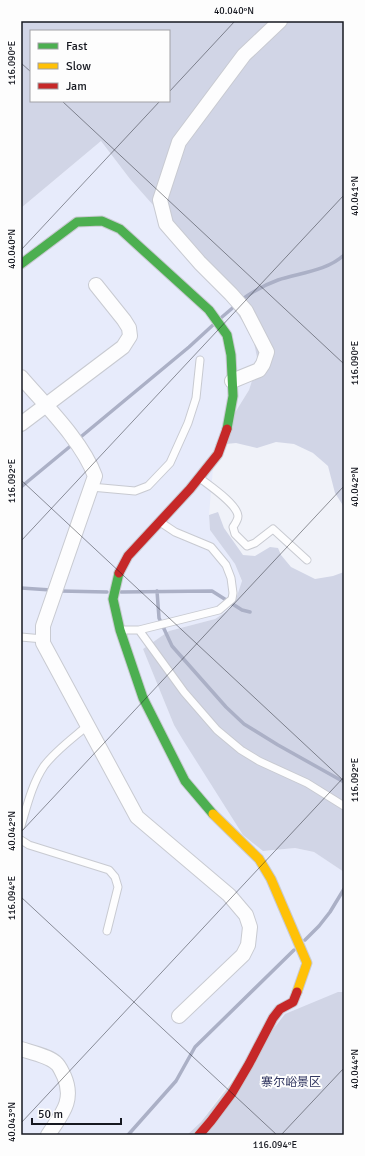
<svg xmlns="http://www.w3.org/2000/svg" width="365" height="1156" font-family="Signika,'Noto Sans SC',sans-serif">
<rect width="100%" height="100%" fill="#f0f2f9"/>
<path fill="#e7ebfb" d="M101,141L130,179L153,205L161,225L228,301L243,322L254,343L258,362L249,390L215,445L209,515L210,530L235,564L242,582L236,599L229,610L215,619L169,631L143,649L174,725L263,851L295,848L314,852L344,872V993L235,1075L201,1122L187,1135H21V208Z"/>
<path fill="#d1d5e6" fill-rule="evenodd" d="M21,21H344V507L335,493L328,466L313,453L294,444L276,442L257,448L236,443L215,445L249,390L258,362L254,343L243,322L228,301L161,225L153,205L130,179L101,141L21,208ZM31,31H169V101H31Z
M218,512L224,528L243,555L255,556L270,547L278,548L281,555L291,567L315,579L333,576L344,572V872L314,852L295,848L263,851L243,835L183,740L174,725L143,649L169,631L215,619L229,610L236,599L242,581L235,564L210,530L209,515Z
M338,992H344V1135H187L201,1122L285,1014Z"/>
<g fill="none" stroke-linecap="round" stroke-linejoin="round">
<path stroke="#abb0c6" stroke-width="3.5" d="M240,301C252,292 264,285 278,280C299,273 327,271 344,255
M222,317L236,305
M77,440L189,347L213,325
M21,487L73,444
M21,588L51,590
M60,591L107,592
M157,591L159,618L172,646L226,707L244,724L278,745L344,782
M121,592L212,591L242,610L250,612
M305,940L319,926L330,912L344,889
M128,1135L176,1081L195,1047L294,950"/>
<g stroke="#c8cad1" stroke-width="9">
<path id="lane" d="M201,479C210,486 237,504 238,516C238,520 235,524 233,527L235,534L247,546L255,543L273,529L307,560
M91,487L135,491L148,486L170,463L188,423L196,398L200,360
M123,630H139L184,692L217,730L241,750L259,761L307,783L344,806
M139,630L219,610L232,599L233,593L231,578L226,565L211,547L175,532L160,522
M21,637L43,639
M21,826C27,806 32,784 44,766C55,751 73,738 87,726
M21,840L29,845L109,870L115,877L118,887L107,931"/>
</g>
<g stroke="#c8cad1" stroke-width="16">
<path id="street" d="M21,377C46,406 82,441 95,476L43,626V643L137,817L229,895L246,915L250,927L248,945L243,955L179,1016
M232,381L259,370L263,364L267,352L246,311L231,294L200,263L166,224L160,200L179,142L244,55L280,21
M21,424L123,347L130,336L129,328L124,320L96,285
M21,1049C30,1052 49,1056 56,1063C59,1065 62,1072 64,1076C75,1101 61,1115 48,1135"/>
</g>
<g stroke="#c8cad1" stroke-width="11">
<path id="fast" d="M21,264L77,222L102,221L120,229L209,310L227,335L231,355L233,396L227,429
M119,573L113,599L120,630L143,698L185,781L213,814"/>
</g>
<g stroke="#c8cad1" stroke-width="11">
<path id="slow" d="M213,814L259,859L271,879L307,963L297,992"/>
</g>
<g stroke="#c8cad1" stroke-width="11">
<path id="jam" d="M119,573L128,556L190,489L218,454L227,429
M199,1135L211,1121L232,1093L249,1064L273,1018L280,1009L293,1002L297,992"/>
</g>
<use href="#lane" stroke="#fdfdfe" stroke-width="7"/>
<use href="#street" stroke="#fdfdfe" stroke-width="14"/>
<use href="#fast" stroke="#4caf50" stroke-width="9"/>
<use href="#slow" stroke="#ffc107" stroke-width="9"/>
<use href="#jam" stroke="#c62828" stroke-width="9"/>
</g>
<path fill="none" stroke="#161820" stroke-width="1" stroke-opacity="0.45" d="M21,63L31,72M169,92L235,21M62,101L344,364M21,250L160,101M21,480L344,781M21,541L344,195M21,832L344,486M21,897L277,1135M21,1123L344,777M281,1135L344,1068"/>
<g text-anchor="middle" stroke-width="4" stroke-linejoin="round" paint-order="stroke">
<g font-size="12" fill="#323761" stroke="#fdfdfd">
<text x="291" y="1086">寨尔峪景区</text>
</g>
</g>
<rect width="365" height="1156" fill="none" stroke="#fdfdfd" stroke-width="44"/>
<rect x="30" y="30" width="140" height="72" fill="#fdfdfd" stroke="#a1a1a5"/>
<rect x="38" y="43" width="20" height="6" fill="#4caf50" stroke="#a1a1a5"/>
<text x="66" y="50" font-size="12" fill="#161820">Fast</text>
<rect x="38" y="63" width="20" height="6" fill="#ffc107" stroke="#a1a1a5"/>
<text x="66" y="70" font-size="12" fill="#161820">Slow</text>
<rect x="38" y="83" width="20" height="6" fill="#c62828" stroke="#a1a1a5"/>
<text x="66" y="90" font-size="12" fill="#161820">Jam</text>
<path d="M32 1118v6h89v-6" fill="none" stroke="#161820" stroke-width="2"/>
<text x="38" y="1118" font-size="12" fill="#161820" stroke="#fdfdfd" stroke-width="3" paint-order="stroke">50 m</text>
<rect x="22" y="22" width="321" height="1112" fill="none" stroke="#161820" stroke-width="1.5"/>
<g font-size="10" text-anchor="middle" fill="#161820">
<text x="234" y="14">40.040°N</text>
<text transform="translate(11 63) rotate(-90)" y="4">116.090°E</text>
<text transform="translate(354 196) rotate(-90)" y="4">40.041°N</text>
<text transform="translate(11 249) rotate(-90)" y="4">40.040°N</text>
<text transform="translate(354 363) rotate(-90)" y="4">116.090°E</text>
<text transform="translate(11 481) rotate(-90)" y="4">116.092°E</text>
<text transform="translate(354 487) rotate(-90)" y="4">40.042°N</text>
<text transform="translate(354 780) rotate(-90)" y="4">116.092°E</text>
<text transform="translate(11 831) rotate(-90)" y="4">40.042°N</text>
<text transform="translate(11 898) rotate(-90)" y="4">116.094°E</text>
<text transform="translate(354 1069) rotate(-90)" y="4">40.044°N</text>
<text transform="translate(11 1122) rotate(-90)" y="4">40.043°N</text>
<text x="275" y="1148">116.094°E</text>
</g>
</svg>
